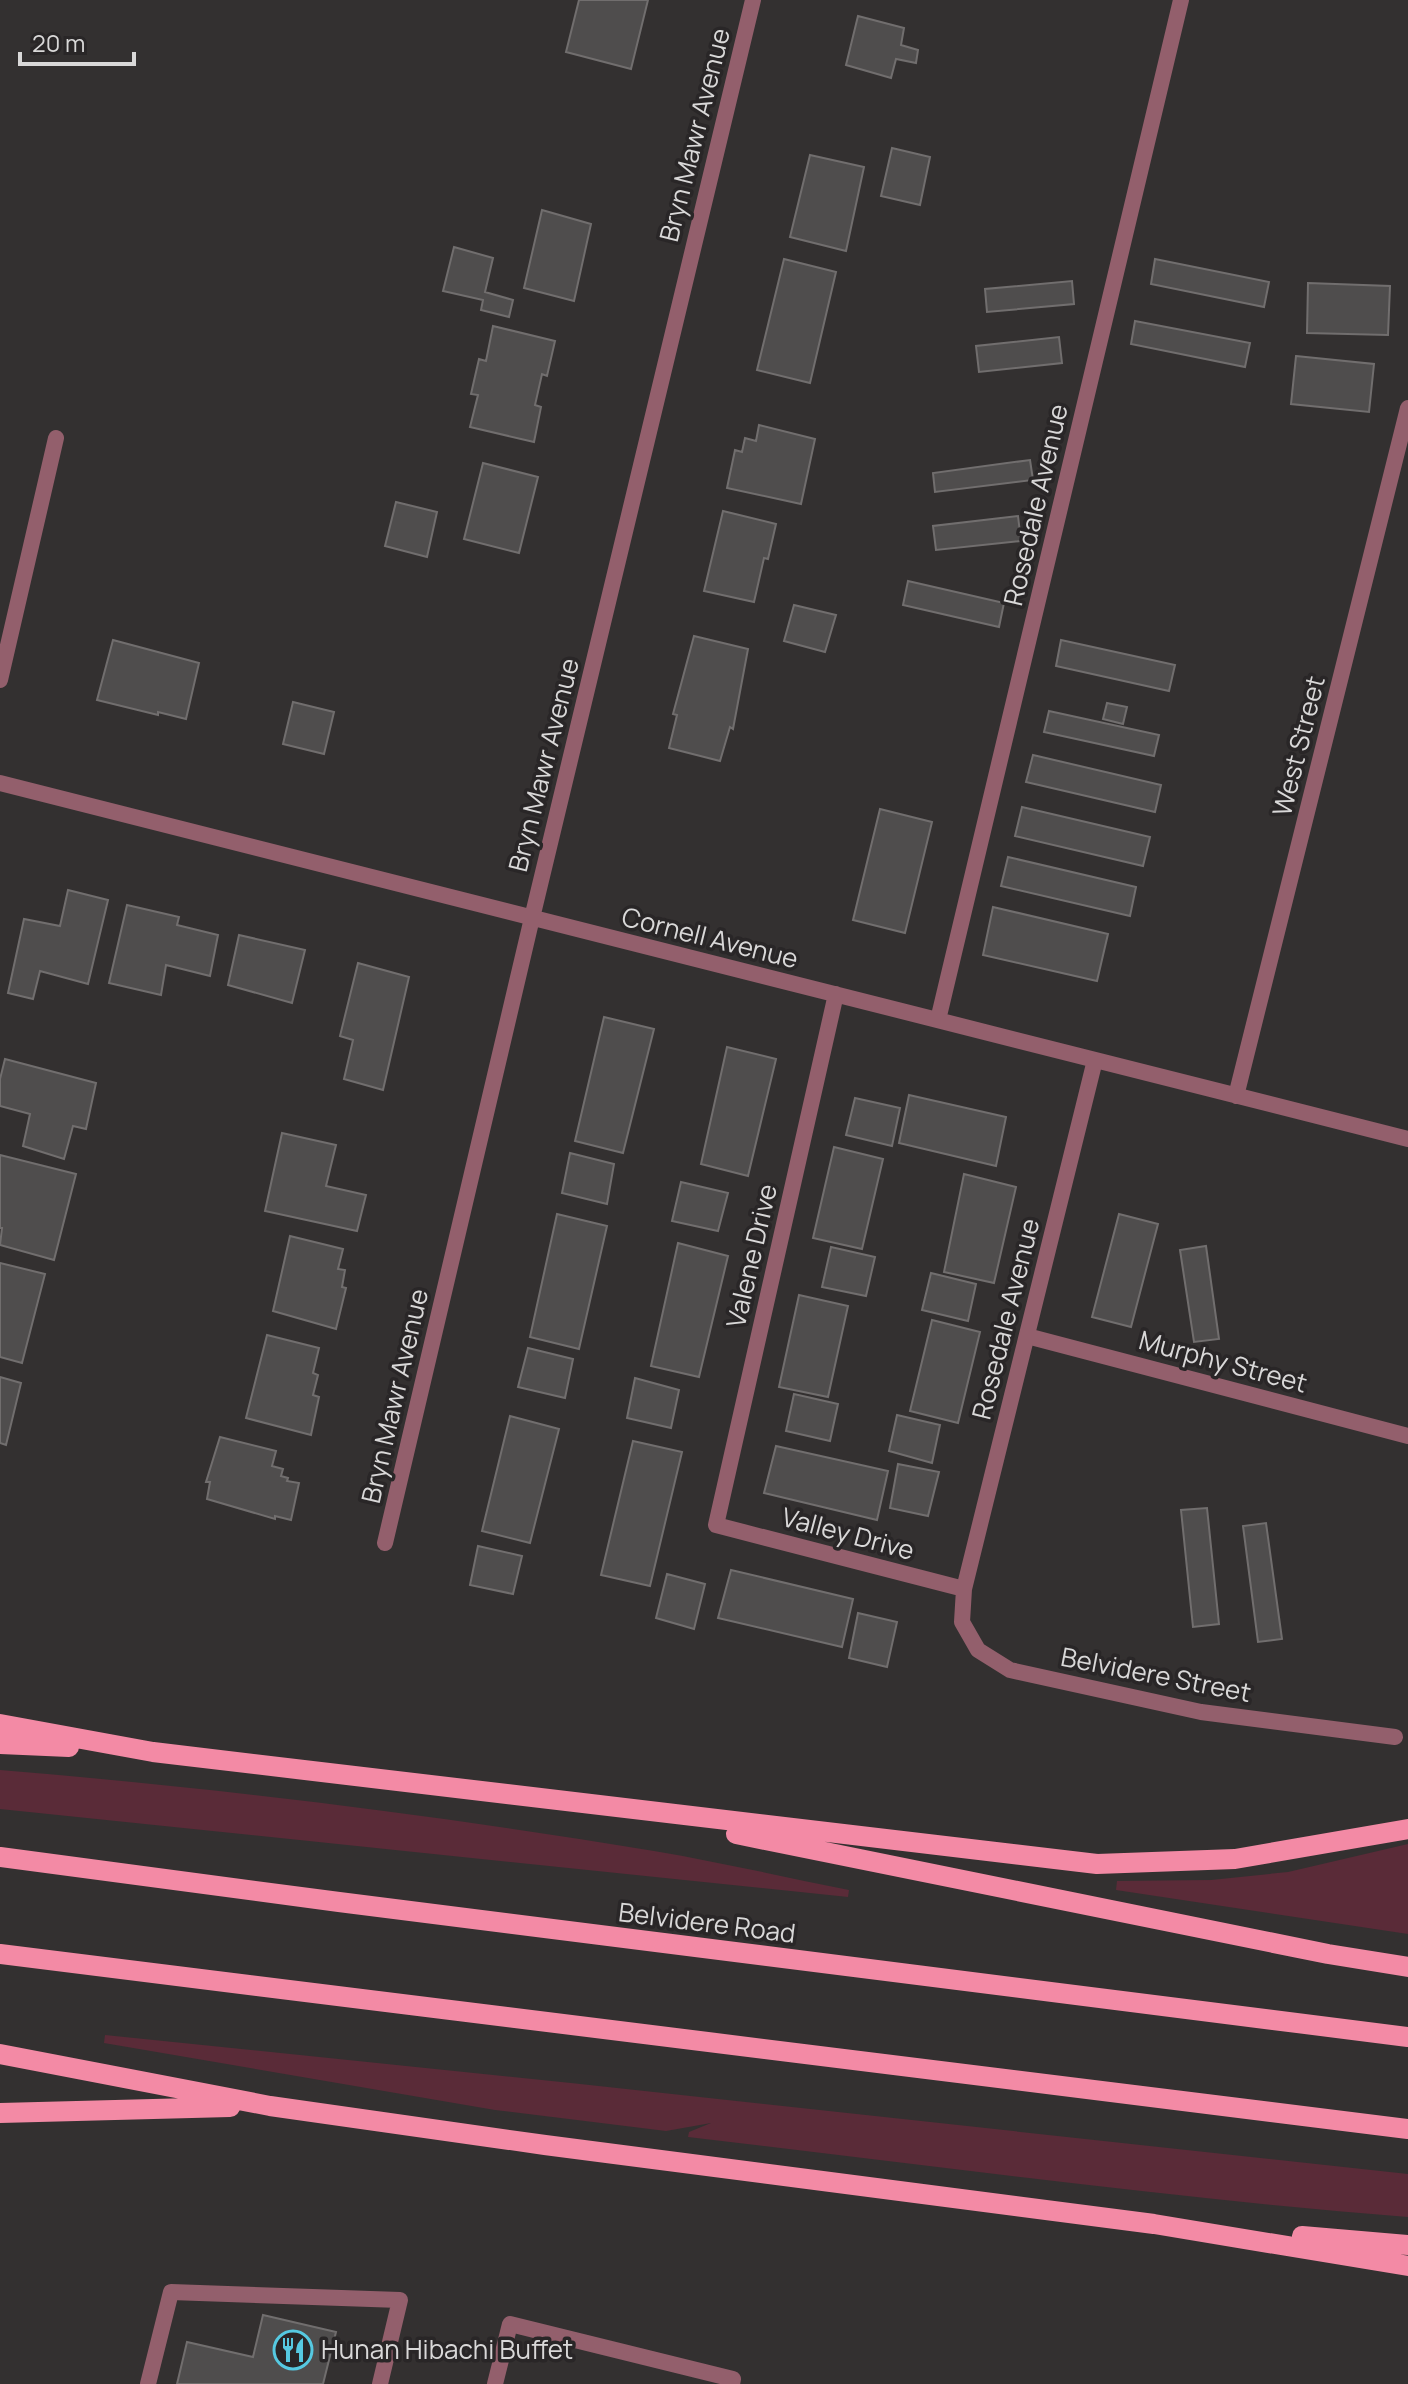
<svg xmlns="http://www.w3.org/2000/svg" width="1408" height="2384" font-family="Manrope,sans-serif">
<rect width="100%" height="100%" fill="#333030"/>
<path fill="#5a2b38" d="M0,1770C219,1788 437,1815 654,1851C719,1862 784,1877 849,1890L848,1897L0,1809Z
M1408,1844V1934L1116,1890L1117,1881L1211,1880L1288,1872Z
M105,2035L571,2083L1408,2174V2217C1167,2198 928,2165 688,2137L689,2132L711,2123L666,2131L495,2110L104,2043Z"/>
<path fill="#4f4d4d" stroke="#716e6e" stroke-width="2" d="M579,0H648L631,69L566,52Z
M858,16L904,28L901,45L918,50L916,63L896,59L891,78L846,65Z
M892,148L930,157L920,205L881,196Z
M810,155L864,167L846,251L790,237Z
M542,210L591,224L574,301L524,288Z
M454,247L493,258L485,292L513,300L509,317L481,310L483,300L443,291Z
M784,259L836,272L810,383L757,370Z
M1155,259L1269,282L1264,307L1151,284Z
M1072,281L1074,304L987,312L985,289Z
M1308,283L1390,286L1388,335L1307,333Z
M1135,321L1250,343L1245,367L1131,344Z
M493,326L555,341L547,376L542,374L535,405L541,407L534,442L470,427L478,395L471,394L479,359L486,361Z
M1059,337L1062,363L979,372L976,346Z
M1296,356L1374,364L1369,412L1291,404Z
M759,425L815,439L801,504L727,488L735,450L742,452L745,438L756,441Z
M1030,460L1033,480L935,492L933,473Z
M483,463L538,477L519,553L464,539Z
M396,502L437,512L427,557L385,546Z
M723,511L776,524L768,559L764,558L754,602L704,591Z
M1018,516L1021,541L936,550L933,526Z
M908,581L1004,603L999,627L903,605Z
M794,605L836,615L825,652L784,641Z
M694,636L748,649L733,729L730,727L720,761L669,748L677,715L673,714Z
M113,640L199,663L186,719L158,712V715L97,700Z
M1061,640L1175,665L1169,691L1056,666Z
M293,702L334,712L324,754L283,744Z
M1107,703L1127,707L1123,724L1103,719Z
M1049,711L1159,735L1154,756L1044,732Z
M1033,755L1161,785L1155,812L1026,782Z
M1022,807L1150,837L1143,866L1015,836Z
M880,809L932,822L905,933L853,920Z
M1008,857L1136,887L1130,916L1001,886Z
M68,890L108,900L88,984L40,971L33,999L8,993L24,919L60,926Z
M127,905L179,917L177,925L218,935L210,976L166,965L161,995L109,983Z
M993,907L1108,934L1097,981L983,955Z
M239,935L305,950L292,1003L228,985Z
M358,963L409,977L383,1090L344,1079L353,1040L340,1036Z
M604,1017L654,1029L623,1153L575,1141Z
M727,1047L776,1059L748,1176L701,1164Z
M5,1059L96,1083L86,1129L73,1126L64,1159L23,1146L30,1114L0,1106V1079Z
M909,1095L1006,1117L996,1166L899,1143Z
M855,1098L900,1108L892,1146L846,1135Z
M282,1133L336,1145L326,1186L366,1195L357,1231L265,1211Z
M834,1147L883,1159L862,1249L813,1238Z
M570,1153L614,1164L607,1204L562,1193Z
M0,1155L76,1174L54,1260L0,1245L2,1228H0Z
M964,1174L1016,1187L994,1283L944,1272Z
M681,1182L728,1193L718,1231L672,1221Z
M557,1214L607,1226L579,1349L530,1337Z
M1119,1214L1158,1224L1131,1327L1092,1317Z
M290,1236L343,1249L338,1269L345,1270L342,1287L346,1288L336,1329L273,1311Z
M678,1243L728,1256L699,1377L651,1366Z
M1206,1246L1219,1339L1194,1342L1180,1250Z
M831,1247L875,1257L866,1296L822,1287Z
M0,1263L45,1274L22,1363L0,1357Z
M931,1273L976,1284L968,1321L922,1310Z
M799,1295L848,1306L828,1397L779,1387Z
M932,1320L980,1332L958,1423L910,1411Z
M267,1335L319,1348L313,1373L318,1375L313,1395L319,1397L311,1435L246,1418Z
M528,1348L573,1359L565,1398L518,1387Z
M0,1377L21,1383L6,1445L0,1443Z
M635,1378L679,1390L671,1428L627,1418Z
M794,1394L838,1404L830,1441L786,1431Z
M897,1415L940,1425L932,1463L889,1451Z
M510,1416L559,1429L530,1543L482,1531Z
M220,1437L276,1451L272,1466L283,1469L281,1476L288,1478L287,1481L299,1483L291,1520L275,1516V1519L207,1499L210,1482H206Z
M633,1441L682,1452L650,1586L601,1575Z
M776,1446L888,1471L877,1520L764,1493Z
M898,1464L939,1472L928,1516L890,1508Z
M1207,1508L1219,1624L1193,1627L1181,1510Z
M1266,1523L1282,1639L1258,1642L1243,1526Z
M478,1546L522,1556L513,1594L470,1585Z
M731,1570L853,1599L842,1647L718,1618Z
M667,1574L705,1584L694,1629L656,1618Z
M858,1613L897,1622L887,1667L849,1658Z
M263,2315L336,2332L323,2384H177L187,2342L253,2357Z"/>
<g fill="none" stroke-linecap="round" stroke-linejoin="round">
<path stroke="#935f6c" stroke-width="16" d="M0,680L56,438
M148,2384L171,2292L400,2300L380,2384
M495,2384L510,2324L733,2379L732,2384"/>
<path stroke="#935f6c" stroke-width="16" d="M0,783L1408,1139
M836,994L716,1525L964,1589
M938,1020L1181,0
M1095,1060L964,1589L962,1622L978,1650L1010,1670L1201,1712L1395,1737
M1236,1096L1408,408
M1027,1336L1408,1436
M385,1543L532,918L753,0"/>
<path stroke="#f38aa5" stroke-width="20" d="M0,1724L153,1752L1097,1864L1235,1859L1408,1829
M0,1744L69,1747
M736,1834L1328,1954L1408,1967
M0,1857L339,1902L1408,2037
M0,1954L1408,2129
M0,2054L270,2106L545,2145L1154,2224L1408,2266
M0,2113L230,2107
M1302,2236L1408,2245"/>
</g>
<defs>
<g id="restaurant-ring" transform="scale(2)"><circle r="9.5" fill="#292627" stroke="#56c9e1" stroke-width="1.5"/><path d="M-5-6h1v4h1v-4h1v4h1v-4h1v5L-1.5 .5V6h-2V.5L-5-1ZM5-6V6H3V1.5H1.5Q1.5-4 5-6Z" fill="#56c9e1"/></g>
</defs>
<g fill-rule="evenodd">
<use href="#restaurant-ring" x="293" y="2350"/>
</g>
<g text-anchor="middle" stroke-width="7" stroke-linejoin="round" paint-order="stroke">
<g font-size="26" fill="#d9d8d8" stroke="#292627">
<text transform="translate(695 135) rotate(-76)" y="9">Bryn Mawr Avenue</text>
<text transform="translate(1036 505) rotate(-77)" y="9">Rosedale Avenue</text>
<text transform="translate(1299 746) rotate(-76)" y="9">West Street</text>
<text transform="translate(544 765) rotate(-76)" y="9">Bryn Mawr Avenue</text>
<text transform="translate(710 938) rotate(14)" y="9">Cornell Avenue</text>
<text transform="translate(752 1256) rotate(-77)" y="9">Valene Drive</text>
<text transform="translate(1006 1319) rotate(-76)" y="9">Rosedale Avenue</text>
<text transform="translate(1223 1362) rotate(15)" y="9">Murphy Street</text>
<text transform="translate(395 1396) rotate(-77)" y="9">Bryn Mawr Avenue</text>
<text transform="translate(848 1534) rotate(15)" y="9">Valley Drive</text>
<text transform="translate(1156 1675) rotate(11)" y="9">Belvidere Street</text>
<text transform="translate(707 1923) rotate(7)" y="9">Belvidere Road</text>
</g>
<g font-size="26" fill="#d9d8d8" stroke="#292627" text-anchor="start">
<text x="321" y="2359">Hunan Hibachi Buffet</text>
</g>
</g>
<path d="M20 52v12h114v-12" fill="none" stroke="#d9d8d8" stroke-width="4"/>
<text x="32" y="52" font-size="24" fill="#d9d8d8" stroke="#292627" stroke-width="6" paint-order="stroke">20 m</text>
</svg>
